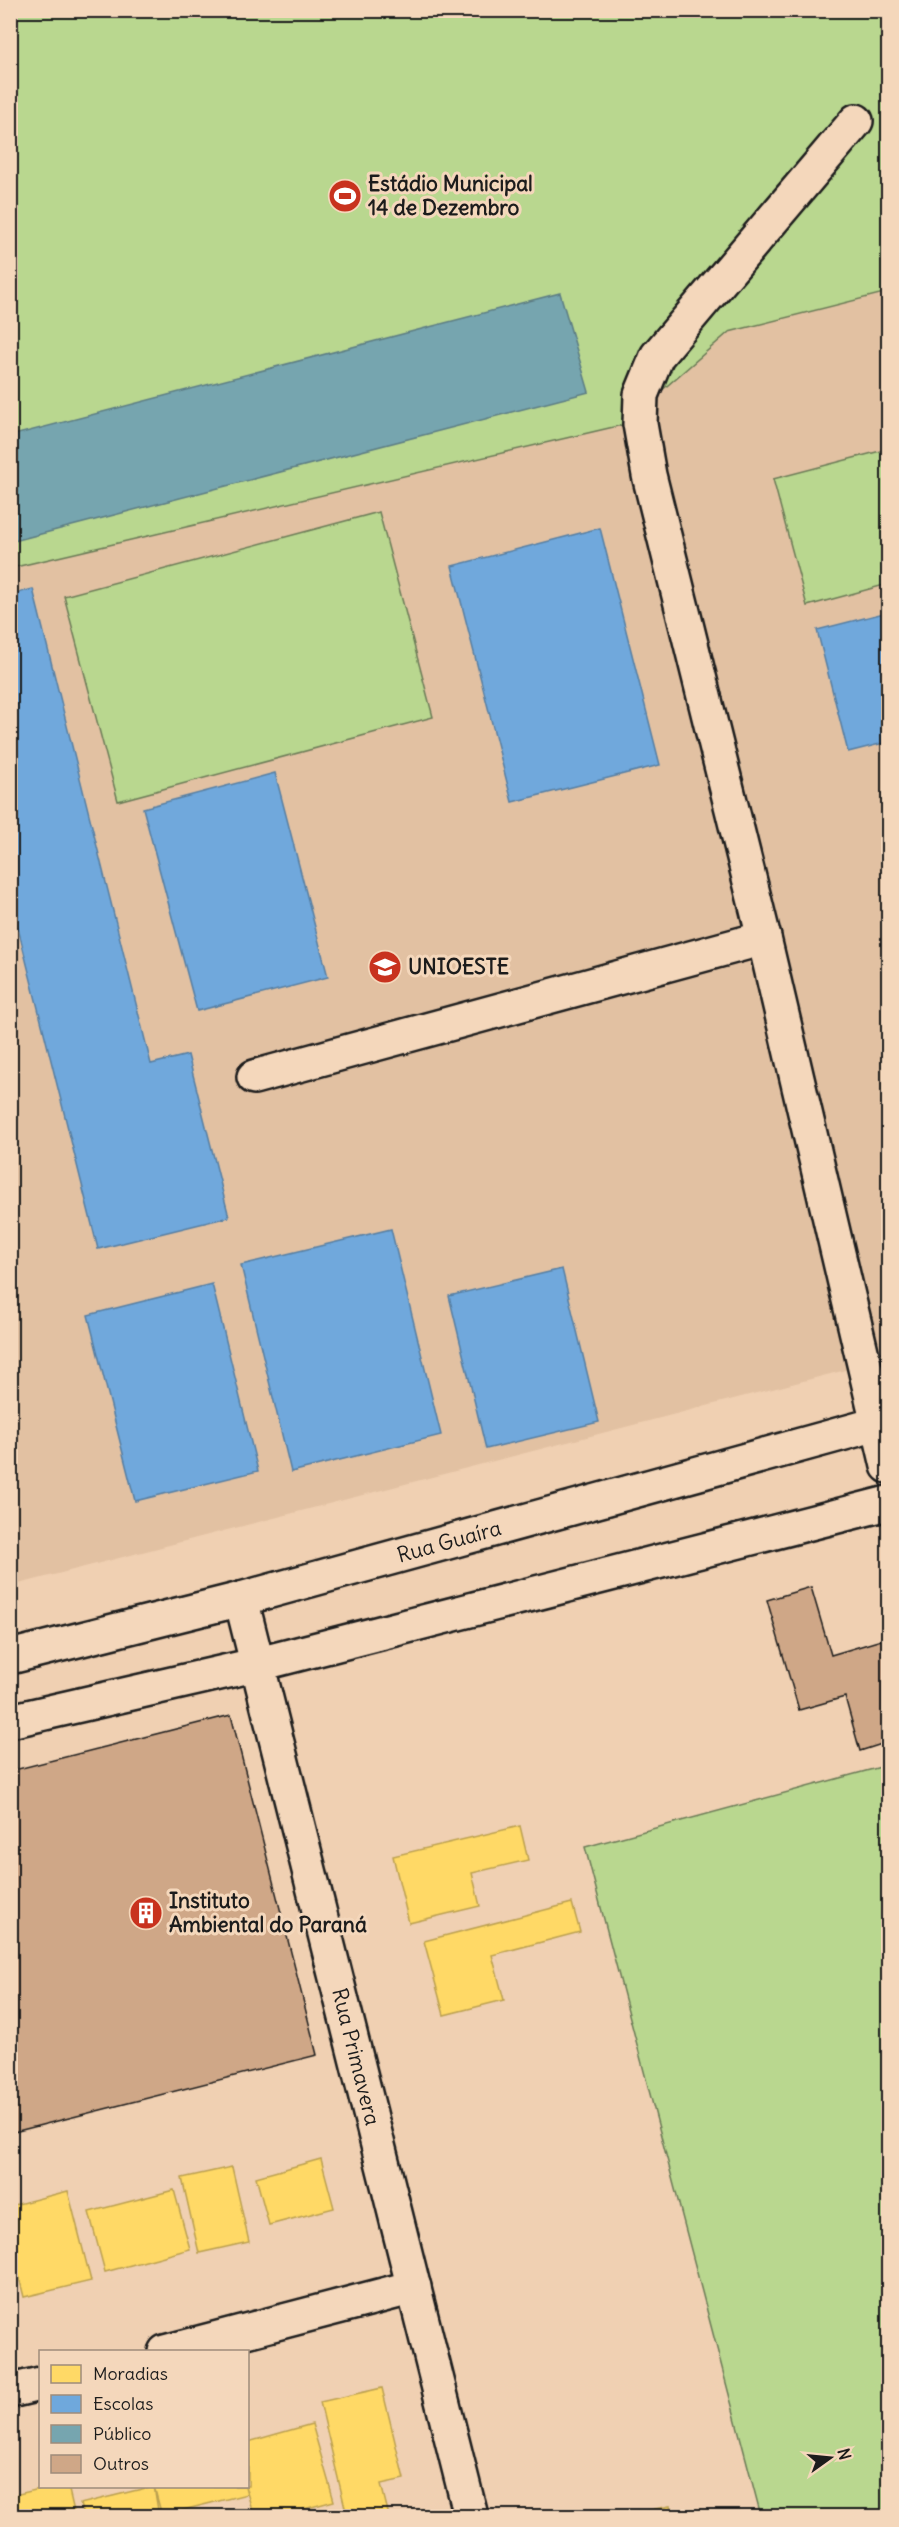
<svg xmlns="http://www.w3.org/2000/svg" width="899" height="2527" font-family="Delius,sans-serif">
<rect width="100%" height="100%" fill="#f0d0b2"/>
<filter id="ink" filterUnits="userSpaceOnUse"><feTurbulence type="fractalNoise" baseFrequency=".0167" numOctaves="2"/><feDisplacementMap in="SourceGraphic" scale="12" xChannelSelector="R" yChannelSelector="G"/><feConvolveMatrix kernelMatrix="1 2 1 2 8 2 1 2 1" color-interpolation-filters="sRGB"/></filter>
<g filter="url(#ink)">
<path fill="#e2c1a2" d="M888,292V1359L11,1586V568L622,425L729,332Z"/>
<path fill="#b9d78f" stroke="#6a7a56" stroke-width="1.5" d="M10,11H888V292L729,332L622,425L11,568Z
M888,449V584L807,606L773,479Z
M379,512L433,717L118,801L64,596Z
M888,1765V2516H761L585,1847Z"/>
<path fill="#ffd966" stroke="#bba050" stroke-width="1.5" d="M520,1826L528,1860L472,1873L480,1906L409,1923L393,1856Z
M572,1903L580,1932L492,1955L504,2000L444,2015L424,1941Z
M321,2159L334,2208L269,2225L256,2177Z
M232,2167L249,2242L199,2253L182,2178Z
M174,2190L190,2249L105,2272L89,2212Z
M68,2191L91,2281L24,2297L10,2241V2206Z
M382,2388L404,2479L381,2484L389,2516H347L320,2402Z
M312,2424L334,2501L278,2516H254L245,2486H248V2442Z
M52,2486H68L75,2516H10V2496Z
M154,2486H245L247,2494L159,2516Z
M154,2486L162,2516H83L80,2504Z
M670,2506L673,2516H623Z"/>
<path fill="#6fa8dc" stroke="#567ea2" stroke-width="1.5" d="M600,528L660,765L512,802L452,566Z
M33,589L151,1064L188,1055L229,1217L98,1249L10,896V595Z
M888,612V742L848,752L817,630Z
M275,773L328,977L197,1011L143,808Z
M391,1229L441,1435L291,1472L241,1265Z
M562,1269L599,1422L486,1449L449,1296Z
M212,1284L258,1471L135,1501L88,1315Z"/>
<path fill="#76a5af" stroke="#5b7c83" stroke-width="1.5" d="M560,293L589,392L10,542V436Z"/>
<path fill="#cfa787" stroke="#1c1c1c" stroke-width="1.5" d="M811,1587L831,1655L888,1638V1742L860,1751L845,1697L799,1710L767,1600Z
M231,1715L317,2055L10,2133V1771Z"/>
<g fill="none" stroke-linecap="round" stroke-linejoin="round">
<g stroke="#1c1c1c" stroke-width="38">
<g id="minor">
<path d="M856,121L657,356L641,395L640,424L649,475L764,938L888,1466"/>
<path d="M254,1077L764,938"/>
<path id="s1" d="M241,1599L471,2516"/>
<path id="s2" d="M10,1657L241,1599L888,1421"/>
<path d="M10,1721L259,1664L888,1503"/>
<path d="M165,2352L414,2287"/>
<path d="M10,2391L40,2384"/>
</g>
</g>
<use href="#minor" stroke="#f4d7bb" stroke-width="33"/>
</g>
</g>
<defs>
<g id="stadium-disc" transform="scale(1.725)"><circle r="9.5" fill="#c8321e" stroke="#f4d7bb"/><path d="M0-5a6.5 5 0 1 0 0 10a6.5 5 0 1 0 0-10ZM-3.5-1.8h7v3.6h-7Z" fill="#fff"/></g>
<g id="university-disc" transform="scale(1.725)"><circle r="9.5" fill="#c8321e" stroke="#f4d7bb"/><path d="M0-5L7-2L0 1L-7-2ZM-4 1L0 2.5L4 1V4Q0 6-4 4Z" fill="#fff"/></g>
<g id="building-disc" transform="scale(1.725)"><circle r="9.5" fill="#c8321e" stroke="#f4d7bb"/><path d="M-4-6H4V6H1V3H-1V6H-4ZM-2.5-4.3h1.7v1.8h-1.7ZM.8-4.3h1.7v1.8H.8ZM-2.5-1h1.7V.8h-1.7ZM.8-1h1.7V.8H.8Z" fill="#fff"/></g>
</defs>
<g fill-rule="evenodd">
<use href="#stadium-disc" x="345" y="196"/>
<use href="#university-disc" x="385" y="967"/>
<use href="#building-disc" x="146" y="1913"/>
</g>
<g text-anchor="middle" stroke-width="6" stroke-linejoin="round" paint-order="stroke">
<g font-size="21" font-weight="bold" fill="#1c1c1c" stroke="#f4d7bb" text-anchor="start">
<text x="368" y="191">Estádio Municipal<tspan x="368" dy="24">14 de Dezembro</tspan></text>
<text x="408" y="974">UNIOESTE</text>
<text x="169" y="1908">Instituto<tspan x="169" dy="24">Ambiental do Paraná</tspan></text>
</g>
<g font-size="21" fill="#1c1c1c" stroke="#f4d7bb">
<text dy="7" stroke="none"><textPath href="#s2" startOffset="454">Rua Guaíra</textPath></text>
<text dy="7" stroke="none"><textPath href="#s1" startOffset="472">Rua Primavera</textPath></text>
</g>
</g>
<rect width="899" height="2527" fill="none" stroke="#f4d7bb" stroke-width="36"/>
<rect x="18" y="18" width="863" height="2491" fill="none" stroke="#1c1c1c" stroke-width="2" filter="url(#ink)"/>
<rect x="39" y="2350" width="210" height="138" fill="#f4d7bb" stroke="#9e8c7b" stroke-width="1.5"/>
<rect x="51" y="2365" width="30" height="18" fill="#ffd966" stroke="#9e8c7b" stroke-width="1.5"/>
<text x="93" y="2380" font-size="18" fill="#1c1c1c">Moradias</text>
<rect x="51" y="2395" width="30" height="18" fill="#6fa8dc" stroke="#9e8c7b" stroke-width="1.5"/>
<text x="93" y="2410" font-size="18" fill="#1c1c1c">Escolas</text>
<rect x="51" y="2425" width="30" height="18" fill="#76a5af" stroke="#9e8c7b" stroke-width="1.5"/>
<text x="93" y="2440" font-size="18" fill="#1c1c1c">Público</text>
<rect x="51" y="2455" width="30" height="18" fill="#cfa787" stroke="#9e8c7b" stroke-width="1.5"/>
<text x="93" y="2470" font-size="18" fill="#1c1c1c">Outros</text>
<g transform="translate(830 2458) rotate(75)" stroke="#f4d7bb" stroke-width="4.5" paint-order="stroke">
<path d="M0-4.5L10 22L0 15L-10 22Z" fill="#1c1c1c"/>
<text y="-9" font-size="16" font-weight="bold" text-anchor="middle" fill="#1c1c1c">N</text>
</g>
</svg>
